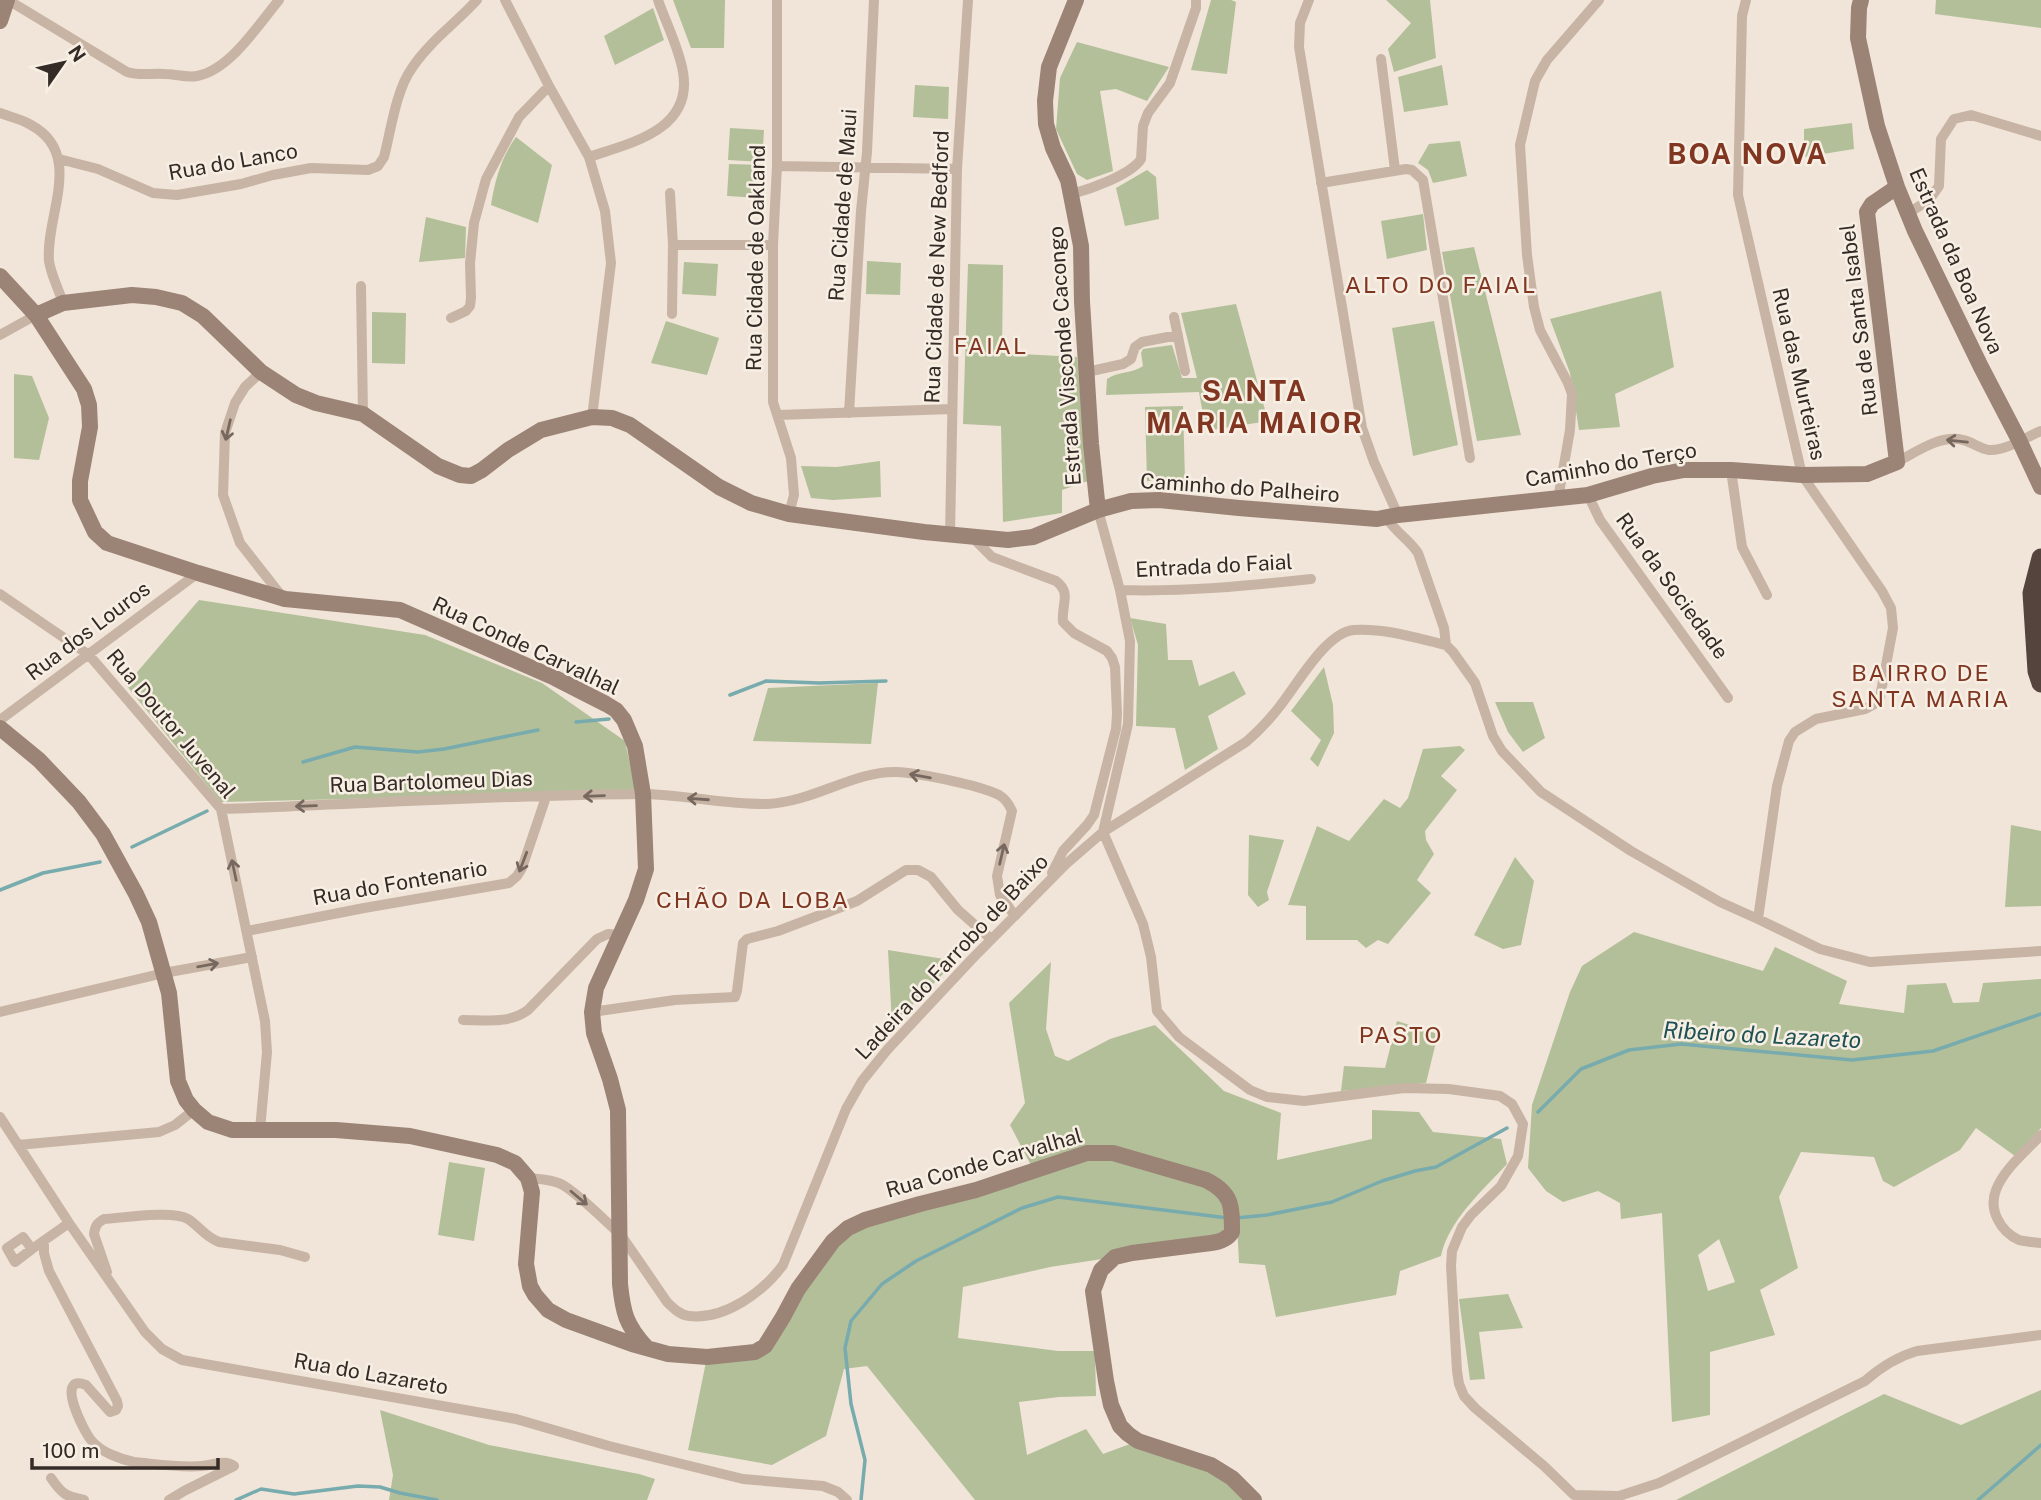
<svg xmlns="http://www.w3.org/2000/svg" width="2041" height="1500" font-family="'Public Sans',sans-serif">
<rect width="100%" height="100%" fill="#f0e5d8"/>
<path fill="#b3bf99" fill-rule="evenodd" d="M673,0H725L724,48H691Z
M1211,0H1231L1236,2L1227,74L1191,70Z
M1386,0H1430L1436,58L1394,72L1388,49L1411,23Z
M1936,0H2041V28L1935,14Z
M653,8L664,40L615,65L604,36Z
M1077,42L1169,67L1147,101L1116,89L1100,91L1113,171L1087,180L1077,174L1056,129L1060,78Z
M1442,65L1448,105L1404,112L1398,77Z
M915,85L949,87L948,119L913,117Z
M1852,123L1854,149L1804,157V129Z
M730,128L764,130L762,162L728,160Z
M516,137L552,165L538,223L491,205C495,180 501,158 516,137Z
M1460,141L1467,176L1433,183L1428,170L1418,163L1429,144Z
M729,164L763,165L761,198L727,196Z
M1147,170L1156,177L1159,219L1125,226L1116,188Z
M1423,214L1427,250L1387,259L1381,221Z
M426,217L466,227L465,258L419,262Z
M1474,247L1521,435L1477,441L1442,252Z
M867,261L901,263L900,295L866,294Z
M684,262L718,264L716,296L682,294Z
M968,264L1003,265L1002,353L1077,357L1088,481L1062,490V513L1003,522L1001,426L963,424Z
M1661,291L1674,367L1615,394L1620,427L1579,430L1570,373L1550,319Z
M1236,304L1268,421L1206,431L1199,392L1106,395L1107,379C1118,371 1132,374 1143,366L1141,353L1143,349L1172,345L1182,378H1197L1181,313Z
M372,312L406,313L405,364L372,363Z
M666,321L719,338L707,375L651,363Z
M1434,321L1458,445L1413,456L1392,328Z
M14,374L32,376L49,418L39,460L14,458Z
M1183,406L1185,480L1147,481L1145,407Z
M880,461L881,497L833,500L811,498L801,466L837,467Z
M199,600L425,635L542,683L625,741L636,792L221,802L126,685Z
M1130,618L1166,624L1168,660H1192L1199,686L1234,671L1246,694L1208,716L1218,749L1185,770L1175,728L1136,726L1138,645Z
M1324,667L1333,705L1334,733L1318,767L1310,759L1321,740L1291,711Z
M878,683L871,744L753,741L768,688Z
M1495,702H1533L1545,738L1523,752L1508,732Z
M1460,746L1465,750L1441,776L1457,790L1425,831L1426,840L1434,854L1417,880L1431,893L1388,944L1378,940L1366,948L1357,940H1306V906L1288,905L1317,826L1349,841L1384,799L1400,808L1408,798L1423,749Z
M2011,825L2041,831V906L2005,907Z
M1249,835L1284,840L1267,892L1269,900L1258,907L1248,895Z
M1515,857L1534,881L1521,945L1503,949L1474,935Z
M1634,932L1763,971L1775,947L1847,981L1839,1004L1904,1013L1907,985L1946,983L1953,1003L1979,1002L1983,983L2041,979V1128L2015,1156L1976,1128L1960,1150L1894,1187L1883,1181L1874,1157L1801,1152L1779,1197L1798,1268L1760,1290L1775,1335L1710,1352V1415L1672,1422L1662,1213L1621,1219L1620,1203L1598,1191L1563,1202L1546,1191L1528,1168L1532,1105L1570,992L1582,966ZM1719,1239L1735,1282L1708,1291L1698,1255Z
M888,950L956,961L892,1025Z
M1051,962L1046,1029L1055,1056L1068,1061L1110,1039L1155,1025L1224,1091L1281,1113L1277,1160L1372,1139V1110L1419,1112L1433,1132L1501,1139L1507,1164C1484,1189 1448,1221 1441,1256L1400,1271L1396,1295L1276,1317L1265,1265L1239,1263L1236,1202L1232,1232L1115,1257L1050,1267L963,1287L958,1338L1058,1351H1095L1096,1396L1059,1397L1019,1402L1027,1455L1086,1429L1103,1454L1138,1441L1211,1465L1254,1500H975L867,1366L844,1369L826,1436L772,1465L688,1450L707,1357L755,1352L848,1228L1032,1167L1010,1125L1025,1103L1009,1003Z
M1397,1021L1438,1034L1426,1083L1341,1091L1344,1066L1385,1068Z
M449,1162L485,1168L474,1241L438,1235Z
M1508,1294L1523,1328L1479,1332L1485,1379L1470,1380L1459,1299Z
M2041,1390V1500H1676L1884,1394L1961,1425Z
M380,1410L489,1445L639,1474L655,1479L647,1500H389L393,1475Z"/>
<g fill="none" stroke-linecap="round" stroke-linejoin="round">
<path stroke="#78abad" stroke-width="3.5" d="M730,695L766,681L819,683L886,681
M576,722L609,719
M303,762L355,747L418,752L444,749L538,730
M132,847L207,811
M0,890L43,873L100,862
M1538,1112L1581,1069L1629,1050L1681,1044L1852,1060L1933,1051L2041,1014
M1236,1218L1267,1215L1332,1202L1382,1181L1415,1171L1436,1167L1507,1128
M236,1500L261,1489L294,1494L358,1486L380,1487L400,1493L437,1500
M861,1500L865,1460L851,1404L845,1348L851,1321L882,1284L916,1261L1022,1208L1058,1197L1228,1218
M1978,1500L2041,1445"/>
<path stroke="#c8b4a5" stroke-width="10" d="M8,0L127,72C140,76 151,73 165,74C176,74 186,78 197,76C230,70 258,25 279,0
M505,0L549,86L589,157L605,211L611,263L592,417
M777,0V166L773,245V402L791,458L794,495L789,514
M1309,0L1300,23L1299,47L1362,428L1374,462L1398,515
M1746,0L1742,16L1738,195L1802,475L1882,591L1891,608L1893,628L1880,697L1876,703L1865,709L1816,719L1795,732L1789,741L1777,786L1758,919
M1381,59L1395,170
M0,113C10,117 22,119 31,125C85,154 45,216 49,261C51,275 59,290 63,303
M589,157C631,143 693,130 683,72C679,48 666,23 658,0
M59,159L98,169L153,193L177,195L241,184L273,175L311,168L368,170L378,166L384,157C391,130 396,90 412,68C429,42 456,23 477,0
M777,166L957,169
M1321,183L1406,169L1412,170L1423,180L1470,458
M670,193L673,245
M1072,194C1090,189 1131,175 1141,159L1143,126L1148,113L1170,83L1196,8V0
M1907,214L1929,200L1939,186L1941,139L1954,119L1971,115L2041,136
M361,286L363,414
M672,314L673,245H773
M1174,317L1185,371
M451,318L466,311L470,306L471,298L470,263L474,223L486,179L519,117L549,86
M0,335L36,315
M261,372L245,387L235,403L225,433L223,495L240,543L284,599
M1087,372L1123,364L1131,359L1135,347L1142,342L1178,335
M849,413L861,211L867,152L874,0
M778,415L952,409
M1897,462C1916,452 1941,434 1963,440C1972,442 1980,449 1989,450C2006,451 2026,437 2041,431
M1731,470L1742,547L1767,595
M1588,495L1600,520L1728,698
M1558,499L1570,430L1572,394L1568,383L1540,330L1534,307L1527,255L1520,145L1535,81L1547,60L1599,0
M1098,510L1120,590L1130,641L1128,724L1103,832
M1386,517C1395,532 1409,539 1418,553L1444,628L1446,645L1453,652L1475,683L1493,736L1502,751L1541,792L1631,851L1720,902L1758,919L1820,949L1870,962L2041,951
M950,535L957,169L968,0
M973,538L992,557L1056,581C1072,593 1061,605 1063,622L1074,633L1107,651L1112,658L1115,667L1117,714L1116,729L1094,815L1087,825L1063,851L1052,873
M1120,590C1184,592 1247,586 1311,579
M0,594L89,655L221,809L265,1021L267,1052L260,1130
M0,720L198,573
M221,809C360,804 501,795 640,794C683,794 725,805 767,804C813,802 854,771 896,772C919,773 979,785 999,795C1006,799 1009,804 1012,811L997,876L1000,895L1015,916
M1103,832L1143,924L1151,957L1157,1011L1179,1037L1250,1090L1267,1097L1304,1101L1404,1088L1449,1089L1500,1096L1512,1104L1523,1124L1518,1156L1501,1186L1471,1215L1462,1227L1452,1251L1451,1266L1457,1371L1459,1384L1464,1396L1475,1408L1544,1466L1574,1495L1619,1496L1659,1483L1865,1381C1881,1367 1896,1357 1917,1351L2041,1335
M247,931L364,908L509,883L517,876L522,868L546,797
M0,1012L164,973L252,957
M592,1012L675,1000L735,997L737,991L743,943L747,939L778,931L857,901L906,870H918L931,877L958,910L991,939
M463,1020C486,1020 509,1024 528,1010L597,939L608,934L619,935
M0,1117L69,1223L145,1332L162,1349L182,1360L516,1419L609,1446L743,1479L823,1486L838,1492L847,1500
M2041,1135C2026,1151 2004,1169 1996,1190C1988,1210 2001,1232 2019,1240C2026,1242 2034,1242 2041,1243
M18,1145L159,1132L175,1125L194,1110
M528,1178C539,1179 551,1179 561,1184C577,1192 606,1222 621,1235L667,1302C673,1308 680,1315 689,1316C725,1320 763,1292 783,1265L846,1109L862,1081L887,1050L971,960L1066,864L1103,832L1246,742C1259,731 1270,719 1280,706C1297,685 1326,632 1354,630C1385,628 1416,638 1446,645
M44,1241V1253L49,1271L117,1401L118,1406L116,1410L110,1412L86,1385C54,1373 84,1432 91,1440C100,1452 120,1459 134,1462C156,1464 180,1468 202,1466C213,1465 225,1459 234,1466
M32,1249L15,1262L7,1248L23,1237L32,1249L69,1223
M107,1272L94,1234C95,1226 97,1223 104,1219C122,1218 173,1210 188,1219C199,1226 205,1237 219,1242L280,1250L305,1257
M51,1478C62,1494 65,1496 84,1500
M169,1500L184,1491L234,1466"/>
<path stroke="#9b8376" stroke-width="16" d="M1076,0L1049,67L1045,101L1046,124L1053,148L1068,180L1081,246L1082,302L1091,444L1098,510
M1861,0L1859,8L1858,38L1877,126L1897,187L1915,231L1981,367L2019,440L2041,487
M0,21L7,0
M0,276L36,315L84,389L89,405L90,427L80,481V500L95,532L107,543L198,573L285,599L400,610L555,678L606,704L616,710L624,720L635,746L643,794L646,869L636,900L596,988L592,1012L594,1033L610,1079L618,1110L620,1284C623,1313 626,1325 646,1347
M36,315L63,303L132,295L156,297L182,303L203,316L261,372L296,395L316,403L363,414L438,466L460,475L471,476L482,470L508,450L541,430L592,417L612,418L630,425L719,487L751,503L789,514L924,532L1008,540L1033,537L1098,510L1131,501L1159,500L1239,508L1377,519L1398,515L1588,495L1652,476L1684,470H1731L1802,475L1867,474L1897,462L1867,212L1872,204L1897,187
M0,728L39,760L79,802L103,834L136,894L149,922L169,993L178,1081L186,1100L194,1110L208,1122L232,1130H336L410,1136L497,1155L515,1163L528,1178L532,1192L526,1264L530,1286L535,1295L548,1310L566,1320L632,1344L668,1354L707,1357L755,1352L765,1346L783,1317L798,1289L833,1241L848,1228L865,1220L920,1204L976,1190L1087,1153H1113L1206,1180C1232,1193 1232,1205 1232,1232C1227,1240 1219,1242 1211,1243L1132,1253L1115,1257L1101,1270L1093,1291L1106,1381L1111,1405L1120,1426L1128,1434L1138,1441L1211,1465L1232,1478L1254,1500"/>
<path stroke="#54443d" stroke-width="19" d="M2041,558L2032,593L2037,671L2041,683"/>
</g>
<defs><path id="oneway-shaft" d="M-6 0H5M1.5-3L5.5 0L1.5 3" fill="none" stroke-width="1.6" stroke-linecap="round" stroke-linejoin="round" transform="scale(1.75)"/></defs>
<g stroke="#77685f">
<use href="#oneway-shaft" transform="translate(228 430) rotate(103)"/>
<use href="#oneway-shaft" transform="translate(1957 441) rotate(-174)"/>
<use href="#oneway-shaft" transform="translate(920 776) rotate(-170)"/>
<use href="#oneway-shaft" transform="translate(594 796) rotate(178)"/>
<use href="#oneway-shaft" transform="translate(698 799) rotate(-176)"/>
<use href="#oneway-shaft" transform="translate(306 806) rotate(178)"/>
<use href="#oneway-shaft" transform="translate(1002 854) rotate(-77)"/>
<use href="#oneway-shaft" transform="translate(523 862) rotate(111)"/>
<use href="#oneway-shaft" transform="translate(234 870) rotate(-102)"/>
<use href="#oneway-shaft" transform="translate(208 965) rotate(-10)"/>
<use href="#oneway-shaft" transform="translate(579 1198) rotate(40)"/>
</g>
<g text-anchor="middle" stroke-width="5" stroke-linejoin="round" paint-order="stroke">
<g font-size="21" fill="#342a26" stroke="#f8efe4">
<text transform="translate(233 162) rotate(-10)" y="7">Rua do Lanco</text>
<text transform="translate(843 205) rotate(-86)" y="7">Rua Cidade de Maui</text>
<text transform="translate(756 258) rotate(-89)" y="7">Rua Cidade de Oakland</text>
<text transform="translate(1956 261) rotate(66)" y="7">Estrada da Boa Nova</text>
<text transform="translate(937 267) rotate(-88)" y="7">Rua Cidade de New Bedford</text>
<text transform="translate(1859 320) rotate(-97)" y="7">Rua de Santa Isabel</text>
<text transform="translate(1065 356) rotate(-94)" y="7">Estrada Visconde Cacongo</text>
<text transform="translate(1799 374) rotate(77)" y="7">Rua das Murteiras</text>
<text transform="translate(1611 465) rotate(-10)" y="7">Caminho do Terço</text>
<text transform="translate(1240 488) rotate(4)" y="7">Caminho do Palheiro</text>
<text transform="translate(1214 566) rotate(-3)" y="7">Entrada do Faial</text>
<text transform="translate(1672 586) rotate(54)" y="7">Rua da Sociedade</text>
<text transform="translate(88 631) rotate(-37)" y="7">Rua dos Louros</text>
<text transform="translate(526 646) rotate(25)" y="7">Rua Conde Carvalhal</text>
<text transform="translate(171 724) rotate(50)" y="7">Rua Doutor Juvenal</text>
<text transform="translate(431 782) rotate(-2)" y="7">Rua Bartolomeu Dias</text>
<text transform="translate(400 883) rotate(-10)" y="7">Rua do Fontenario</text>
<text transform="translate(952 957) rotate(-47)" y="7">Ladeira do Farrobo de Baixo</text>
<text transform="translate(984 1163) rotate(-16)" y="7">Rua Conde Carvalhal</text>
<text transform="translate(371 1374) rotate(10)" y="7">Rua do Lazareto</text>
</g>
<g font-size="23" letter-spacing="2" fill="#813621" stroke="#f8efe4">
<text x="1441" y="293">ALTO DO FAIAL</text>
<text x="991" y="354">FAIAL</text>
<text x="1921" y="681">BAIRRO DE<tspan x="1921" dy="26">SANTA MARIA</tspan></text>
<text x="753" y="908">CHÃO DA LOBA</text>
<text x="1401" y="1043">PASTO</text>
</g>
<g font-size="23" font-style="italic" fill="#1d5154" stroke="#f8efe4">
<text transform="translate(1762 1035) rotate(3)" y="8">Ribeiro do Lazareto</text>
</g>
<g font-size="28" font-weight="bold" letter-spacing="2" fill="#813621" stroke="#f8efe4">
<text x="1748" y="164">BOA NOVA</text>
<text x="1255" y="401">SANTA<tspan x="1255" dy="32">MARIA MAIOR</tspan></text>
</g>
</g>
<g transform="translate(63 63) rotate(56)" stroke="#f8efe4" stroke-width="5" paint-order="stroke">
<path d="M0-5L12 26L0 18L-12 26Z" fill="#342a26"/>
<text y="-10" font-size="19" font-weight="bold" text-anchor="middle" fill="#342a26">N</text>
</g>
<path d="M32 1458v10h186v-10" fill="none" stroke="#342a26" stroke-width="3.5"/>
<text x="42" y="1458" font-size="21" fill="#342a26" stroke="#f8efe4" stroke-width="5" paint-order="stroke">100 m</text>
</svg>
